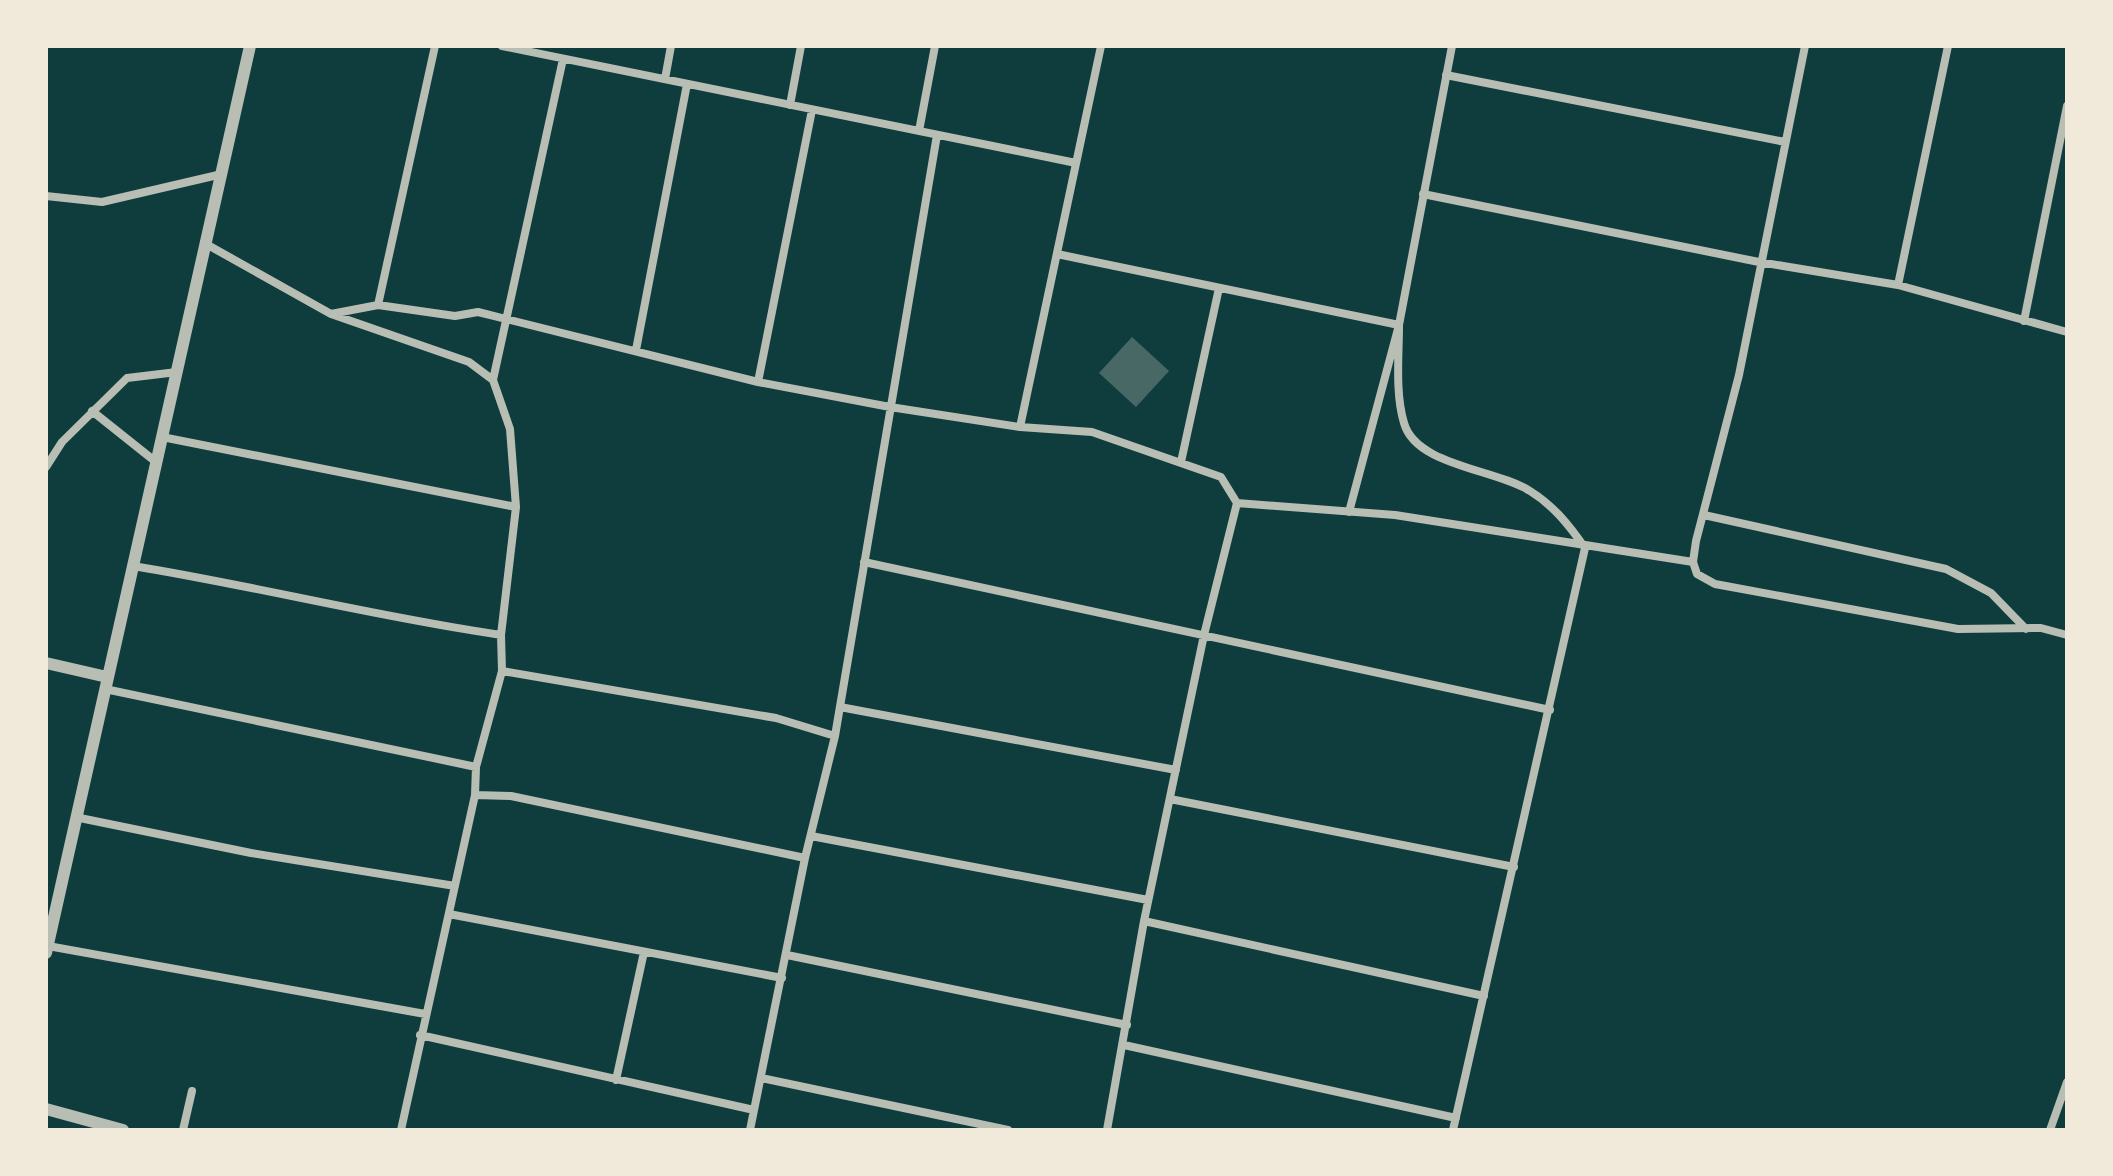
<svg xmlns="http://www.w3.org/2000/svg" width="2113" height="1176" font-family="'DejaVu Sans',sans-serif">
<rect width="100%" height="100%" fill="#0f3d3e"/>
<path fill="#486865" d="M1132,337L1169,371L1136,407L1099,373Z"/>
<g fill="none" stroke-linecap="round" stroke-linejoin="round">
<path stroke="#b8beb3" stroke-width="8" d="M502,46L1076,163
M1805,46L1739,375L1696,541L1693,562L1697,574L1715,584L1958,629L2041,628L2067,635
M1446,75L1785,142
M665,79L671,46
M790,105L801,46
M919,131L935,46
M1423,194L1759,262L1898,285L2067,332
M46,196L102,202L222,174
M206,244L331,314L378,305L455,316L478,312L758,382L890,407L1020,427L1092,432L1221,477L1237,503L1204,635L1144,921L1107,1130
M1057,254L1399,325
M1898,285L1948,46
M378,305L435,46
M2024,321L2067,106
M1399,325C1399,356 1395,393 1404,423C1416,466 1496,469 1530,491C1554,506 1569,525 1585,548L1453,1130
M636,350L687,84
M493,380L563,59
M758,382L812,110
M92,411L156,462
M1020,427L1101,46
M162,437L516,507
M1181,462L1219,288
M46,467L62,442L127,378L177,372
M1237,503L1395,515L1693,562
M1349,512L1399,325L1452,46
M1704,515L1946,569L1991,593L2026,629
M864,562L1550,710
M133,566C256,586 377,617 501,635
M502,671L776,718L835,736
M105,689L476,767L502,671L501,635L516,507L510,429L493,380L469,362L331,314
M840,707L1176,770
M475,795L511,796L805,858
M1170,799L1514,867
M75,817L251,853L455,886
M811,836L1148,900
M449,914L782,978
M1144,921L1484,996
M48,946L425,1014
M787,955L1127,1025
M420,1035L754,1110
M1124,1045L1456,1118
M761,1078L1008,1130
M616,1080L644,952
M183,1130L192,1091
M401,1130L475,795L476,767
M750,1130L805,858L835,736L937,135
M2050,1130L2067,1082"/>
<path stroke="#b8beb3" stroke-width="12" d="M46,663L107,677
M46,953L250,46
M46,1109L123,1130"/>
</g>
<rect width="2113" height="1176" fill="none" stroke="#f1e9da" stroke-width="96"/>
</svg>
